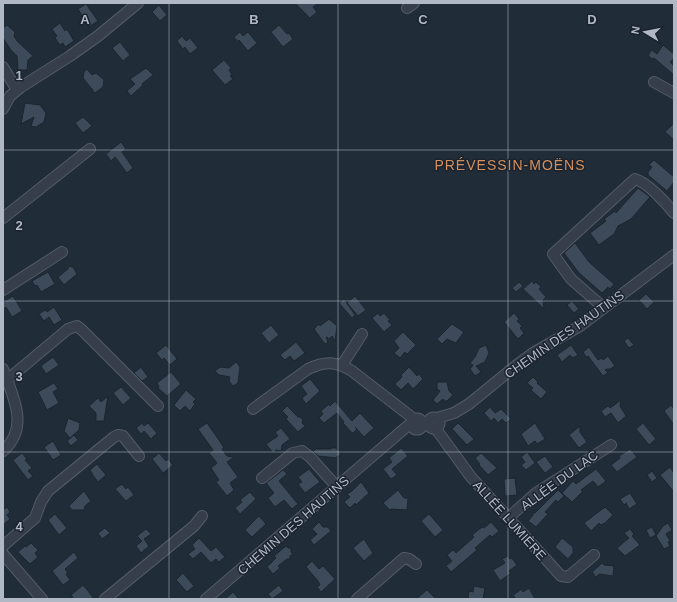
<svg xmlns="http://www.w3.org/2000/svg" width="677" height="602" font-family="Arial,sans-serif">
<rect width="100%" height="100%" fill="#212c39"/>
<path fill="#3d4a59" stroke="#1c2530" d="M295,3H318L313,7L317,12L310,18Z
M86,4L98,21L89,27L78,9Z
M159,5L167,15L160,21L152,12Z
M60,23L65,31L67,29L74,41L65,47L63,43L60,45L55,38L57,36L52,29Z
M7,25L15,32L14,36L17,41L33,56L28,60L27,70H18L17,56L11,50L3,38V28Z
M279,25L287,34L289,33L293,39L283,47L271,32Z
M240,32L243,36L248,32L257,43L248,51L239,40L238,42L234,37Z
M182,36L186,41L190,38L198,48L190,54L185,47L183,49L177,41Z
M120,42L130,55L123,61L112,48Z
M663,45L674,54V58L670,62L674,66V75L654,58L652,59L648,55L652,50L657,54Z
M224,60L231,68L229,70L232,75L230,76L233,79L225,85L212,70Z
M146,68L153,75L142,84L143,85L131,96L127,91L135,84L130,79Z
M87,69L92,75L96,73L104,80L103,87L95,93L83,78L84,72Z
M25,103L40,105L46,113L44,122L36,127L31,126L34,117L21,124Z
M83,117L92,126L83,133L75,123Z
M674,123V140L665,132Z
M121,142L126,149L122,152L133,168L127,173L115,157L111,161L106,154Z
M654,160L674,177V182L667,191L648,175V172L652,167L649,165Z
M638,188L650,197L631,219L618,226L614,234L599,245L590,233L606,221L604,219L615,211L616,213Z
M575,243L589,262L614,284L610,289L608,287L602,293L579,273L564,253Z
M68,266L73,267L77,274L64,285L58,277L68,269Z
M48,272L55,284L41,292L37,285L35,286L32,281Z
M532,281L534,284L536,282L541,287L539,289L546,297L543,300L544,309L523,289Z
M519,282L523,286L516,292L512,288Z
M646,294L654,302L647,309L639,300Z
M13,296L22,311L12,317L6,307L3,309V302Z
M355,296L366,310L358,316L347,303Z
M344,299L355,315L352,318L339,303Z
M572,301L579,309L574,313L567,305Z
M54,307L62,320L54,325L49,317L44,321L39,314L45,310L47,312Z
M378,313L380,316L384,313L390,320L388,321L392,325L384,332L372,318Z
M514,313L519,319L517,321L522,326L520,328L524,333L518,339L504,322Z
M329,319L337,326L335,341L332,336L329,339L327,337H326L328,342L325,344L314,329L319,324L320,326Z
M452,324L464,332L456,343L447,339L442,344L437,339Z
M271,325L279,335L269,343L261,333Z
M403,332L416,345L407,354L405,352L400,358L394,353L399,348L394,341Z
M628,338L634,345L629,348L624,341Z
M296,342L305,353L294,361L290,356L285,360L280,355Z
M166,345L177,359L170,365L164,358L162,360L156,353Z
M486,345L489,353L485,362L476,366L481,372L475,376L470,369L473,365L470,363L475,357L479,348Z
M571,345L578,355L573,358L570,355L562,362L557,355Z
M589,347L598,360L602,358L603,360L608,356L615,366L610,369H607L605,370L608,373L603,376L588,356L587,358L583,352Z
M53,357L59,365L46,374L41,366Z
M236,362L240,367L238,383L233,386L229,381L230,377L219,375L215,371L220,367L229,368Z
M141,367L148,377L142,381L134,373Z
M409,367L417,376L419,374L423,379L413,389L408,383L401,390L395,384L402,377L401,375Z
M171,372L181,384L167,396L158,388L159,387L157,383Z
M533,377L538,382L537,383L547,392L541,399L531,390L533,388L527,383Z
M310,379L320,391L306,404L302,398L307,394L301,386Z
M437,382H447L449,391L453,395L447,401H445L443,399L437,404L433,400L440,391L437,389Z
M54,383L58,389L53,392L59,403L47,410L38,392Z
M121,387L131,398L123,405L113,393Z
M186,390L196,399L193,402L195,404L190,411L185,406L180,411L174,405Z
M108,396L104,421H96V413L89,406L98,398L101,402Z
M621,400L620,406L626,416L618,423L611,413L605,417L601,411L608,406L610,408Z
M335,401L352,421L360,413L374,428L364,437L355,427L357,429L353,433L351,432L343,423L344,422L337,413L324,423L319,418L323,414L321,411L329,404L330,406Z
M671,405L674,409V425L664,411Z
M287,406L298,417H300L303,420L302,423L305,426L298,432L286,419L288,417L282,411Z
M490,407L495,413L501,409L511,419L506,423L502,419L498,423L494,418L491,421L484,413Z
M68,418L80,423L79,430L70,438L64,431Z
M142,423L144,426L148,423L157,433L151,439L144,431L141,434L136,428Z
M207,423L219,440L224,448L222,449L227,456L234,457L227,462L238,477L230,483L234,490L227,496L216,482L219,480L211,468L217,463L209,453L213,450L198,429Z
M458,423L474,439L467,445L452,429Z
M535,423L545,439L537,444L535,441L528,446L521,434Z
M643,423L656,439L649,445L636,429Z
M580,426V432L587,442L579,448L569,435Z
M281,428L290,439L282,445L281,451L276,450L273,453L266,444L278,436L275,432Z
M74,435L78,440L71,446L67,441Z
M53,441L61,455L53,460L44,447Z
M331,448H337V450H340V456H337V458L318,456L313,451L316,449H331Z
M401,448L408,456L392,469L397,475L391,479L383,469L392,462L389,458Z
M630,449L637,457L617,472L611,465L620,458L619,456Z
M527,452L535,463L526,470L521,465L525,462L521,457Z
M22,453L27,459L25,460L32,468L28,471L33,476L28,480L13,460Z
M159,453L166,461L168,459L173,465L163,473L152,459Z
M481,453L497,468L488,475L479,465L480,464L475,458Z
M545,456L553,467L545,473L536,462Z
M97,464L106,475L98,482L92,474V473L90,470Z
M670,467L674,473V492L660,475Z
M309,469L320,482L305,493L298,484L302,482L298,477Z
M596,469L606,481L598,487L593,481L581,490L583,491L572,502L562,493L573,481L576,484Z
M283,470L287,474L279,481L298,504L292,509L284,500L275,507L268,498L274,493L266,483Z
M652,471L657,478L652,482L647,475Z
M515,478L517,495L505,496L504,479Z
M361,482L369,493L356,505L355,503L350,508L344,502L350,497L347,494L352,491Z
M122,484L126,489L128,487L134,495L126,501L115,489Z
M398,490L404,498H408L407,510L391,509L390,510L383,503Z
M558,490L564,496L558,502L556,500L545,512L548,514L536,527L528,521L533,515V513H535Z
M84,491L91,501L85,506L84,510H72L69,506Z
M250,492L256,499L240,514L235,508L242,502L240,500Z
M630,493L637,504L629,509L626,503L624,505L620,499Z
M7,507L10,512L7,515L10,519L3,525V510Z
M605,507L613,515L605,523L601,525L599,523L591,531L584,523Z
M55,514L67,528L59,535L48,520Z
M429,514L443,530L435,537L421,521Z
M259,516L266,524L252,537L245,530Z
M319,522L323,527H328L331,531L314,545L310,540L317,534L312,529Z
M491,522L499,531L492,537L490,535L483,541L475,548L477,550L451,572L446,566L452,561L447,555L453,550L456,553L474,537L472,535L482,527L484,528Z
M668,523L672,530L666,534L670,541L668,542L670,546L664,549L656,536L663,526Z
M652,527L656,535L650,538L646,530Z
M105,528L110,533L102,539L98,533Z
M146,529L151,534L144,539L149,546L141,553L136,546L142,541L137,536Z
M630,529L634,534L632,536L640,545L625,556L617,548L629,538L624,533Z
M199,538L211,551L216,547L225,557L219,562L216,559L211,563L201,552L193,559L188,554L195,549L192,545Z
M562,538L573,547V553L568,559L555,547Z
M364,539L373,553L364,561L353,548Z
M31,543L38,550L35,553L38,557L30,564L18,552L25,546L26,547Z
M286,546L288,548H291V552L293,554L290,556V559H287L278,566L280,568L273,574L267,567L276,558L274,556Z
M74,552L78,558L65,569L68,573L66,574L70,580L63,585L52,571Z
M508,556L510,559L512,558L517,565L509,571L511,573L500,581L493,570L505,563L502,559Z
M312,561L319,569L323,566L335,579L321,592L317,587L320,585L318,581L306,567Z
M602,563L604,565L614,566L613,576L599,574L596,577L592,572Z
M183,573L194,586L187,592L176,580Z
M83,585L88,591L94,599H74L71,595Z
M279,585L283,591L272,599L268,594Z
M474,586L485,588L483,599H468L469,591L473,592Z
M529,588L535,599H516L513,595L522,589L523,592Z
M427,590L436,599H416Z
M233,592L239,599H225Z"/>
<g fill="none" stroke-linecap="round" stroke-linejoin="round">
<g stroke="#535b67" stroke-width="12">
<path id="minor" d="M407,8L414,3
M3,67L17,90
M654,82L674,93
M3,109L10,96L21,87L70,56L98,36L138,3
M3,218L90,149
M3,290L62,252
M604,308L571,279L553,254L635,179C647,182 666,203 674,213
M342,365L362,334
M3,369C13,397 30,427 3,451
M7,380L68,329L77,326L82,330L158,406
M253,409L308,369C325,361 336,361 352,371L414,419
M428.5 423a5.5 5.5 0 1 1 11 0a5.5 5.5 0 1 1-11 0Z
M437,418L454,413L469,404L518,364L533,353L580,326L674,255
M411.5 424a5.5 5.5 0 1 1 11 0a5.5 5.5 0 1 1-11 0Z
M436,429L471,477L561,576L568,577L594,555
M262,478L293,453L302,451L310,457L337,487
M508,518L536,493L611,445
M3,546L35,518L41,502L48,491L114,437L118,435L123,436L139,456
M3,554L42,599
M105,599L194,526L202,516
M206,599L411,423
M357,599L404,558L409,559L416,564"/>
</g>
<use href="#minor" stroke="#353e4a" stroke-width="10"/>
</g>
<path fill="none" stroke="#b0b8c6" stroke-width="1" stroke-opacity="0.55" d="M169,3V599M338,3V599M508,3V599M3,150H674M3,301H674M3,452H674"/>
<g text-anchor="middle" stroke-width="3" stroke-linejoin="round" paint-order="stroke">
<g font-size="13" fill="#b0b8c6" stroke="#1a232e">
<text transform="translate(564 334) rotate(-35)" y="5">CHEMIN DES HAUTINS</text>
<text transform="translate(559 480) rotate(-36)" y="5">ALLÉE DU LAC</text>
<text transform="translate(510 520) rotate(48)" y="5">ALLÉE LUMIÈRE</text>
<text transform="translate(293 525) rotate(-41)" y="5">CHEMIN DES HAUTINS</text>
</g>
<g font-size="14" letter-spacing="1" fill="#d38f5d" stroke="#1a232e">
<text x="510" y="170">PRÉVESSIN-MOËNS</text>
</g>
</g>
<g font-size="13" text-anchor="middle" font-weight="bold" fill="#b0b8c6" stroke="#1a232e" stroke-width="3" stroke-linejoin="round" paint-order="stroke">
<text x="85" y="24">A</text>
<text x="254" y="24">B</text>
<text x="423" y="24">C</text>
<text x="592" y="24">D</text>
<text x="19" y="80">1</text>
<text x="19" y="230">2</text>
<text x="19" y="381">3</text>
<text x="19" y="531">4</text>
</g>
<rect width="677" height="602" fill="none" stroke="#b0b8c6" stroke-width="8"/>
<g transform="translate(645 32) rotate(280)" stroke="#1a232e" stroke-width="3" paint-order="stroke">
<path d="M0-3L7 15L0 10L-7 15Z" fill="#b0b8c6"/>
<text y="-6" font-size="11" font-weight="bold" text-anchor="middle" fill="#b0b8c6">N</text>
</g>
</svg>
